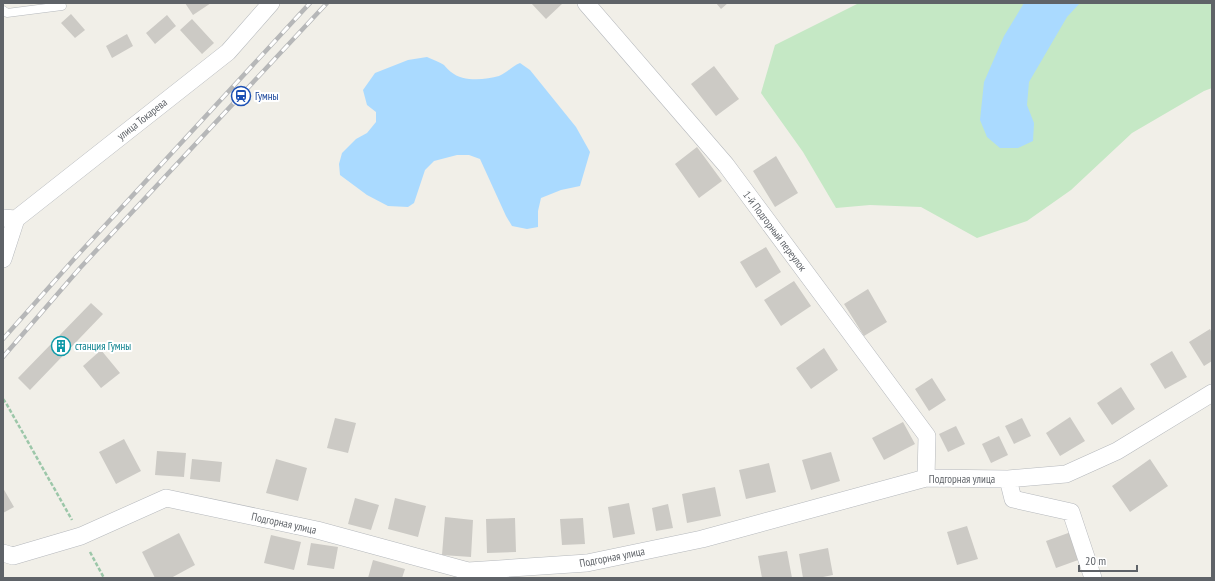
<svg xmlns="http://www.w3.org/2000/svg" width="1215" height="581" font-family="'PT Sans Narrow',sans-serif">
<rect width="100%" height="100%" fill="#f1efe8"/>
<path fill="#c5e8c5" d="M859,3H1212V88L1204,91L1132,133L1071,190L1027,221L977,238L921,207L870,205L836,208L803,152L761,93L775,45Z"/>
<path fill="#aadaff" d="M1024,3H1080L1067,17L1029,82L1027,105L1034,123L1033,141L1018,148H1000L987,137L980,120L984,82L1004,36Z
M427,57C433,60 440,62 444,65C446,67 448,70 451,72C463,82 485,80 499,76C507,73 512,66 520,63L530,70L576,127L590,152L580,186L561,190L541,198L538,211V227L527,229L512,226L506,216L480,159L469,155H457L434,161L425,170L414,203L408,207L388,206L367,195L340,175L339,164L342,153L356,139L367,133L376,122V112L367,105L363,90L375,73L408,60Z"/>
<path fill="#cccac5" d="M185,3H211L193,15Z
M531,3H563L546,19Z
M716,3H728L721,9Z
M71,14L85,30L75,38L61,23Z
M167,15L176,26L155,44L146,33Z
M192,19L214,43L202,54L180,30Z
M127,34L133,46L112,58L106,46Z
M714,66L739,99L716,116L691,84Z
M697,147L722,181L699,198L675,164Z
M776,156L798,193L775,207L753,171Z
M766,247L781,272L756,288L740,262Z
M794,281L811,306L781,326L764,300Z
M868,289L887,322L864,336L844,304Z
M91,303L103,314L30,390L18,378Z
M1210,329L1212,333V361L1204,366L1189,342Z
M824,348L838,370L811,389L796,368Z
M101,350L120,373L101,388L83,366Z
M1172,351L1187,377L1165,389L1150,364Z
M932,378L946,400L929,411L915,389Z
M1121,387L1135,409L1112,425L1097,403Z
M1070,417L1085,441L1060,456L1046,433Z
M335,418L356,423L348,453L327,448Z
M1022,418L1031,436L1014,444L1005,426Z
M903,422L915,444L884,460L872,438Z
M956,426L965,444L948,452L939,434Z
M999,436L1008,455L991,463L982,444Z
M124,439L141,471L116,484L99,452Z
M157,451L186,453L184,477L155,475Z
M831,452L840,481L811,490L802,460Z
M192,459L222,462L220,482L190,479Z
M276,459L307,468L298,501L266,493Z
M1150,459L1168,486L1130,512L1112,486Z
M769,463L776,492L746,499L739,470Z
M715,487L721,516L687,523L682,494Z
M3,488L14,507L3,513Z
M355,498L379,505L371,530L348,524Z
M395,498L426,506L418,537L388,529Z
M629,503L635,534L613,538L608,507Z
M668,504L673,528L656,531L652,508Z
M445,517L473,520L471,557L442,555Z
M515,518L516,552L487,553L486,519Z
M583,518L585,544L562,545L560,519Z
M967,526L978,559L957,565L947,532Z
M1071,532L1081,559L1056,568L1046,541Z
M179,533L195,565L171,578H155L142,552Z
M271,535L301,542L294,570L264,563Z
M311,543L338,547L334,569L307,565Z
M828,548L833,575L818,578H803L799,554Z
M787,551L792,578H762L758,556Z
M373,560L405,569L402,578H368Z"/>
<g fill="none" stroke-linecap="round" stroke-linejoin="round">
<g stroke="#b5b8bc" stroke-width="9">
<path id="lane" d="M3,10L7,13L62,6"/>
</g>
<g stroke="#b5b8bc" stroke-width="18">
<path id="street" d="M586,3L726,165L927,436L926,478
M3,218L16,219L228,52L271,3
M3,259L16,219
M1008,479L1013,499L1071,512L1093,578
M3,553L13,556L81,536L166,498L317,530L468,571L587,563L702,539L926,478L1008,479L1066,474L1117,451L1212,393"/>
</g>
<path stroke="#9cc7a9" stroke-width="2.5" stroke-dasharray="4 2" stroke-linecap="butt" d="M3,399L6,403L72,520
M90,552L104,578"/>
<use href="#lane" stroke="#fff" stroke-width="8"/>
<use href="#street" stroke="#fff" stroke-width="17"/>
<g stroke="#b6b7b8" stroke-width="4.5">
<path id="rail" d="M3,339L75,258L310,3
M3,357L80,268L327,3"/>
</g>
<use href="#rail" stroke="#fff" stroke-width="3" stroke-dasharray="9" stroke-linecap="butt"/>
</g>
<defs>
<g id="station-ring" transform="scale(1)"><circle r="9.5" fill="#fff" stroke="#1a4fb4" stroke-width="1.5"/><path d="M-3-6H3Q5-6 5-4V2Q5 4 3 4L4.5 6H3L1.5 4h-3L-3 6H-4.5L-3 4Q-5 4-5 2V-4Q-5-6-3-6ZM-3.5-4v3h7v-3ZM-3.5 1v1.5H-2V1ZM2 1v1.5H3.5V1Z" fill="#1a4fb4"/></g>
<g id="building-ring" transform="scale(1)"><circle r="9.5" fill="#fff" stroke="#0f9aa8" stroke-width="1.5"/><path d="M-4-6H4V6H1V3H-1V6H-4ZM-2.5-4.3h1.7v1.8h-1.7ZM.8-4.3h1.7v1.8H.8ZM-2.5-1h1.7V.8h-1.7ZM.8-1h1.7V.8H.8Z" fill="#0f9aa8"/></g>
</defs>
<g fill-rule="evenodd">
<use href="#station-ring" x="241" y="96"/>
<use href="#building-ring" x="61" y="346"/>
</g>
<g text-anchor="middle" stroke-width="4" stroke-linejoin="round" paint-order="stroke">
<g font-size="11" fill="#164399" stroke="#fff" text-anchor="start">
<text x="255" y="100">Гумны</text>
</g>
<g font-size="11" fill="#5f6368" stroke="#fff">
<text transform="translate(142 119) rotate(-38)" y="4">улица Токарева</text>
<text transform="translate(775 231) rotate(53)" y="4">1-й Подгорный переулок</text>
<text x="962" y="483">Подгорная улица</text>
<text transform="translate(284 523) rotate(12)" y="4">Подгорная улица</text>
<text transform="translate(612 557) rotate(-11)" y="4">Подгорная улица</text>
</g>
<g font-size="11" fill="#0d838f" stroke="#fff" text-anchor="start">
<text x="75" y="350">станция Гумны</text>
</g>
</g>
<rect width="1215" height="581" fill="none" stroke="#5f6368" stroke-width="8"/>
<path d="M1079 565v6h58v-6" fill="none" stroke="#5f6368" stroke-width="2"/>
<text x="1085" y="565" font-size="12" fill="#5f6368" stroke="#ffffff" stroke-width="3" paint-order="stroke">20 m</text>
</svg>
